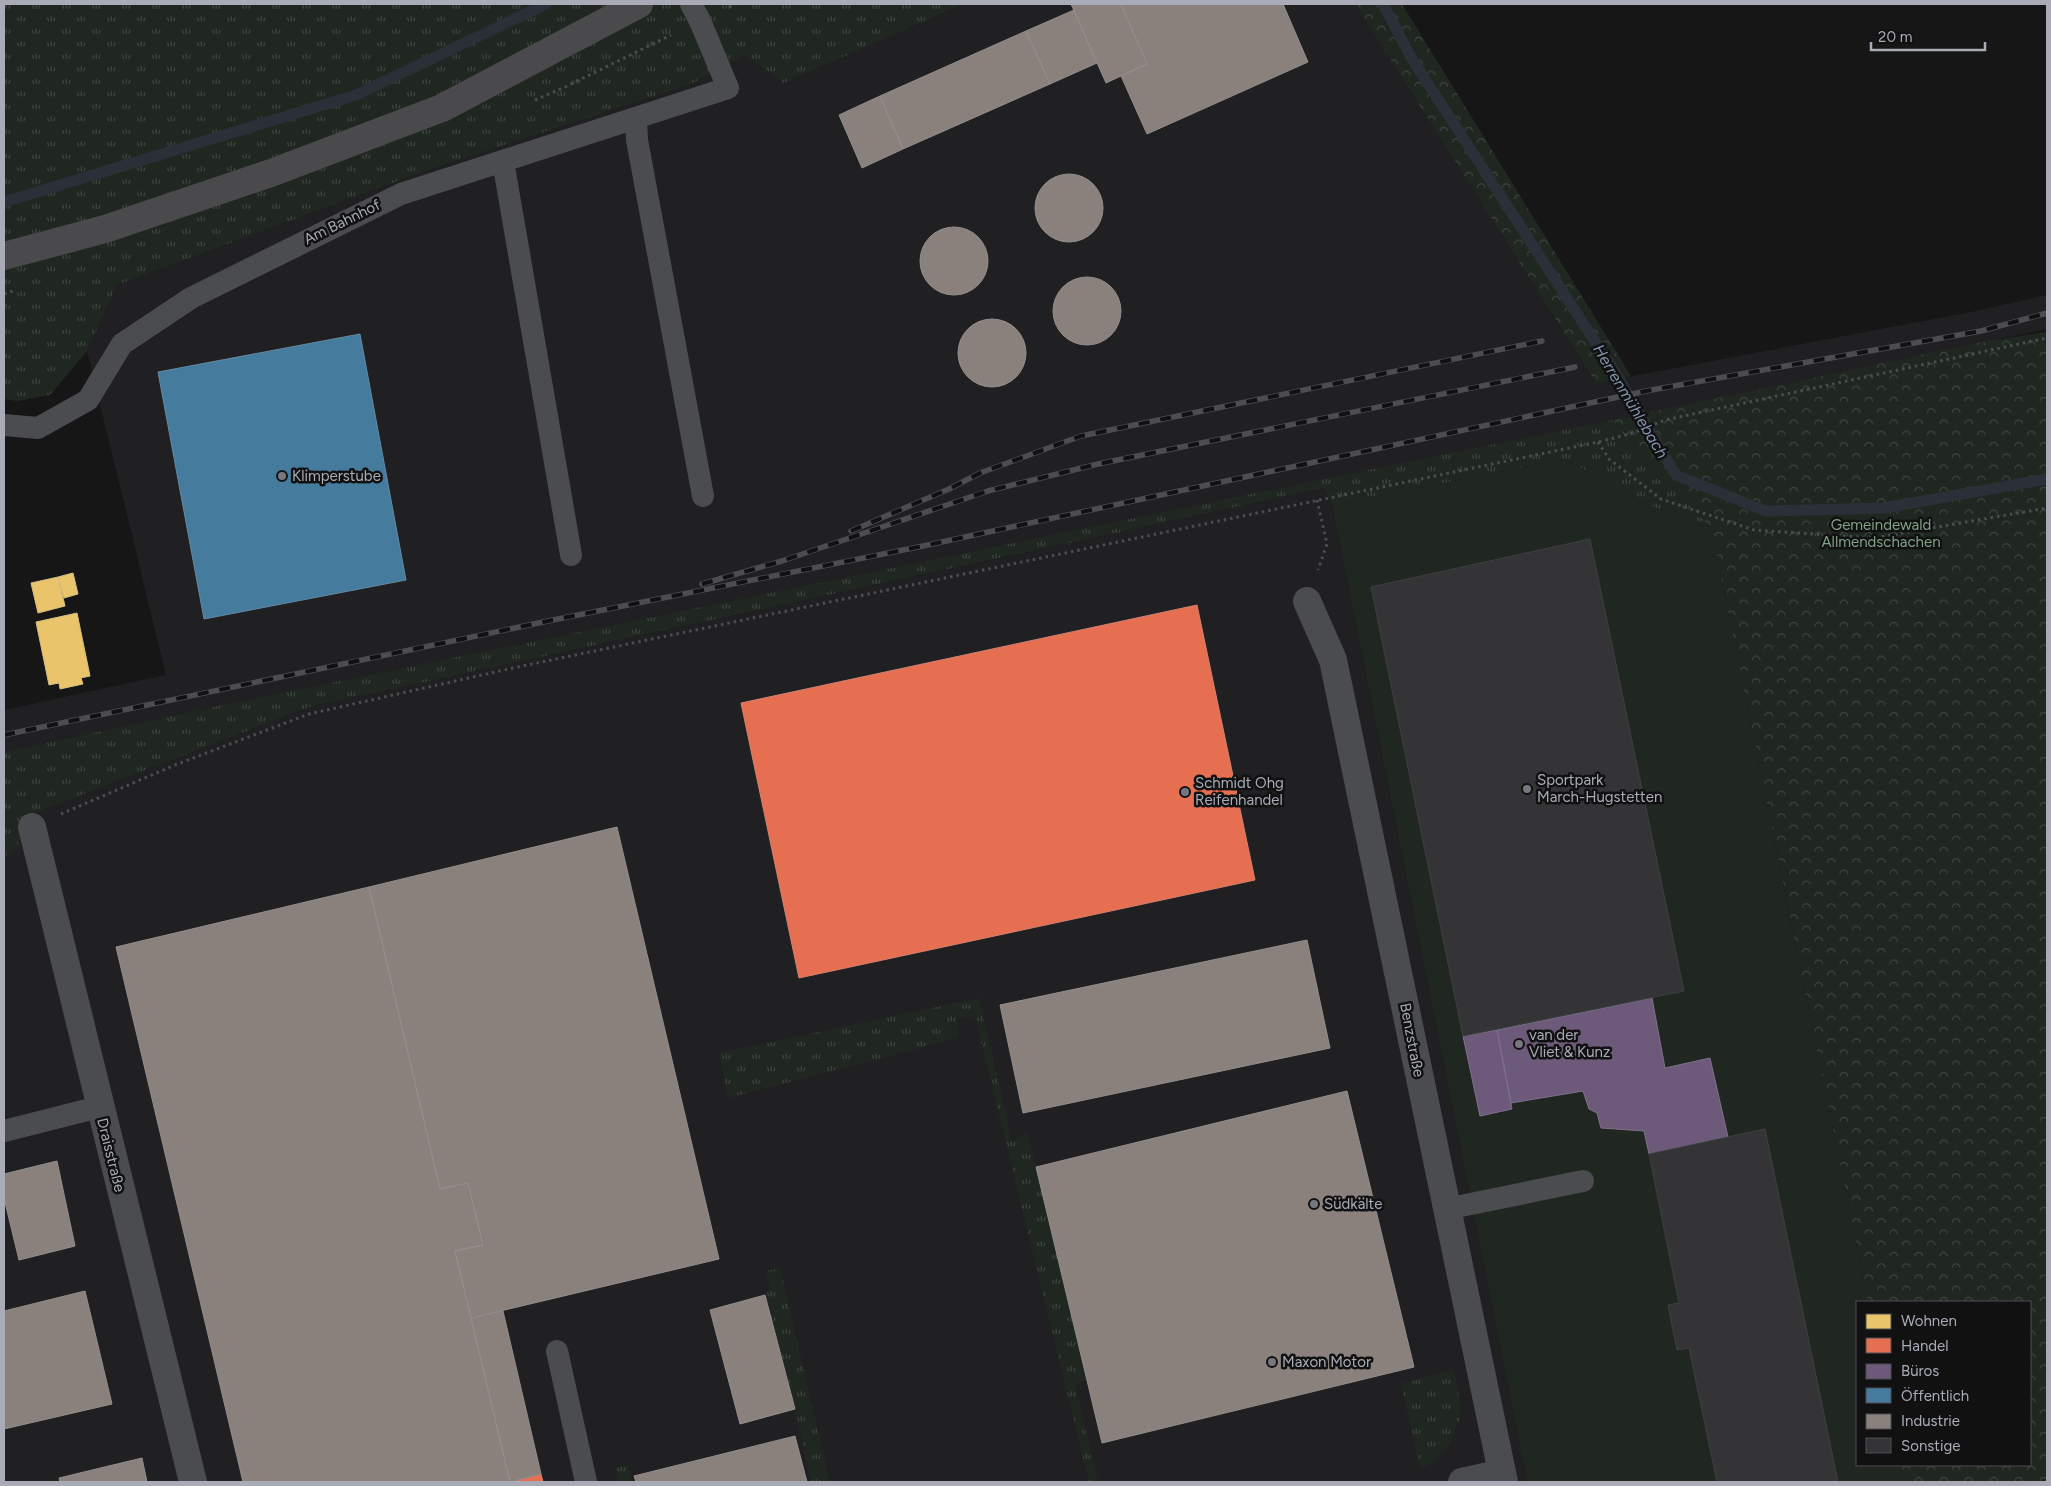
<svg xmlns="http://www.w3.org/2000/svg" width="2051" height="1486" font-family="Figtree,sans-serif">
<defs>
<pattern id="grass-tufts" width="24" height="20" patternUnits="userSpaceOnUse" patternTransform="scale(1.25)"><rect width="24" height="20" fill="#202721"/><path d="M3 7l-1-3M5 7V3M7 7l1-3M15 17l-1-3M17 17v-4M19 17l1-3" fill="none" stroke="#3e443f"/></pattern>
<pattern id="forest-crowns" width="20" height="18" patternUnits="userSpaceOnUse" patternTransform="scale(1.25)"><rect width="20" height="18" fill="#202721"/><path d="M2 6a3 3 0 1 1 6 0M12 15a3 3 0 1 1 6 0" fill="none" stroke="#3e443f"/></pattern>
</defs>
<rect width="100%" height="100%" fill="#161617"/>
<path fill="#202022" d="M964,4H1355L1596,383L1971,312L2047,295V329L1567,430L227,704L4,752V710L166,675L87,351L117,285L428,170L692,84L744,55L784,83Z
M1325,488L1332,505L1527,1482H4V856L13,854L35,813L309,707Z"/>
<path fill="url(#grass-tufts)" d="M4,4H964L784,83L744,55L692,84L428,170L117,285L87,351L50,395L17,401L4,399Z
M1613,420L1711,528L1637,501L1566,459L1332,505L1324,488L309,707L35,813L13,854L4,856V752L227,704Z
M979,998L1012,1141L1027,1133L1036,1167L1087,1379L1075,1384L1098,1482H1089L975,1016L958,1019V1038L728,1098L719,1053Z
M780,1268L830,1482H811L795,1409L765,1295L770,1287L766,1271Z
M1454,1369L1460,1404L1459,1421L1449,1445L1433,1463L1420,1468L1401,1384Z
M628,1465L632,1482H619L615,1468Z"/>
<path fill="url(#forest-crowns)" d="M1355,4H1402L1631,376L1596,383Z
M2047,332V1482H1905L1901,1465H2030V1302H1868L1711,528L1613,420L1987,341Z"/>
<path fill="#202721" d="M1566,459L1637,501L1711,528L1868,1302H1857V1465H1901L1905,1482H1527L1332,505Z"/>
<path fill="#e9c46a" stroke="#d6bd81" d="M73,573L78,594L64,598L58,577Z
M58,577L65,606L38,613L31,583Z
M77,613L90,676L81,678L83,684L60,689L59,683L49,685L36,622Z"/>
<path fill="#e76f51" stroke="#d48170" d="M1197,605L1255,880L799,978L741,703Z
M541,1474L543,1482H508H510Z"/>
<path fill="#6d597a" stroke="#7f728c" d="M1652,998L1665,1068L1710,1058L1728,1137L1649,1154L1644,1131L1601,1128L1597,1113L1589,1109L1583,1091L1511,1103L1497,1030Z
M1497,1030L1512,1109L1480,1116L1463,1036Z"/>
<path fill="#457b9d" stroke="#638aa5" d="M360,334L406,580L204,619L158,372Z"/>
<path fill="#8a817c" stroke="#938e8e" d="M1071,4H1121L1147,64L1106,83Z
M1121,4H1283L1308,62L1147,134L1121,76L1147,64Z
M1074,10L1097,63L1050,84L1026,31Z
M1026,31L1050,84L903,149L880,96Z
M880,96L903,149L862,168L839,115Z
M1035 208a34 34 0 1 1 68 0a34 34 0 1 1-68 0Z
M920 261a34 34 0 1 1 68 0a34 34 0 1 1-68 0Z
M1053 311a34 34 0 1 1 68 0a34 34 0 1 1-68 0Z
M958 353a34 34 0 1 1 68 0a34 34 0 1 1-68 0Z
M617,827L719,1259L471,1318L455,1251L483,1245L468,1183L440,1189L369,887Z
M369,887L440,1189L468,1183L483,1245L455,1251L510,1482H243L116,947Z
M1307,940L1330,1048L1023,1113L1000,1005Z
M1347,1091L1414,1367L1102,1443L1036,1167Z
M57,1161L75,1246L19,1260L4,1198V1174Z
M85,1291L112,1404L4,1429V1311Z
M765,1295L795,1409L740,1424L710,1310Z
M503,1311L541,1474L510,1482L471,1318Z
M795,1436L807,1482H636L634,1476Z
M142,1458L147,1482H60L59,1478Z"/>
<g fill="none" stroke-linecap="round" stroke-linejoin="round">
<path stroke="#2b3038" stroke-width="11" d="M1383,4L1412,59L1618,377L1676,475L1766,511L1884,508L2047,479
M4,202L356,95L546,4"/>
</g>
<path fill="#343436" stroke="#3f4043" d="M1590,539L1684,991L1463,1036L1371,587Z
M1765,1129L1838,1482H1717L1689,1348L1677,1350L1668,1305L1679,1303L1649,1154Z"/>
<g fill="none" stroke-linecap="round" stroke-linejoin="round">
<path stroke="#4c4d51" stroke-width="3" stroke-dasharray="2.5 4" stroke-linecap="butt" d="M729,7L736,4
M535,100L563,88L671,35
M4,294L13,291
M1598,442L1609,459L1661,499L1754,530L1874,538L2047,508
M1317,500L1327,544L1318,570
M61,814L175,765L309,714L513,668L1598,442L1633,433L1665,420L2047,338"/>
<path stroke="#4b4c4f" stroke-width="22" d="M636,118L637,140L703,496
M503,161L571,555
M4,425L38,428L88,400L122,344L191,298L401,194L728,88L700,21L691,4
M4,1131L99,1107
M1446,1209L1583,1181
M557,1351L586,1482"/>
<path stroke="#4b4c4f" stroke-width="28" d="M1307,601L1333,660L1504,1482
M32,827L193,1482
M1462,1482L1502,1473"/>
<path stroke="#4a4a4d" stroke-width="28" d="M4,256L105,229L271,173L442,108L639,4"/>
<g stroke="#4c4d50" stroke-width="5.5">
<path id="rail" d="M851,531L949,489L980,473L1081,436L1542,341
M702,584L782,561L988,491L1098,464L1575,367
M4,735L548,621L923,546L1646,391L1981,331L2047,313"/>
</g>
<use href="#rail" stroke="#111112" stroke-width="4" stroke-dasharray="11" stroke-linecap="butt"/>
</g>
<g fill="#76787f" stroke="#111112" stroke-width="2">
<circle cx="282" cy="476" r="5"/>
<circle cx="1527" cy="789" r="5"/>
<circle cx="1185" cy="792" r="5"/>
<circle cx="1519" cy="1044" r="5"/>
<circle cx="1314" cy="1204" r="5"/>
<circle cx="1272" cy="1362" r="5"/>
</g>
<g text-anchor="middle" stroke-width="5" stroke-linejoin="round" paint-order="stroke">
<g font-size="15" fill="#a9acb7" stroke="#111112">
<text transform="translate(342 222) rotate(-26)" y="5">Am Bahnhof</text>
<text transform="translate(1412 1040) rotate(79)" y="5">Benzstraße</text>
<text transform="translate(111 1155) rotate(76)" y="5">Draisstraße</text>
</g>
<g font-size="15" fill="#a9acb7" stroke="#111112" text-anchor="start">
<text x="292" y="481">Klimperstube</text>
<text x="1537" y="785">Sportpark<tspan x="1537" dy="17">March-Hugstetten</tspan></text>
<text x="1195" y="788">Schmidt Ohg<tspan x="1195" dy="17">Reifenhandel</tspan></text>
<text x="1529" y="1040">van der<tspan x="1529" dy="17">Vliet &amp; Kunz</tspan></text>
<text x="1324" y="1209">Südkälte</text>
<text x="1282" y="1367">Maxon Motor</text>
</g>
<g font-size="15" fill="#81a185" stroke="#111112">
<text x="1881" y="530">Gemeindewald<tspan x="1881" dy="17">Allmendschachen</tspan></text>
</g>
<g font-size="16" font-style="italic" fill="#8297b0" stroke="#111112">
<text transform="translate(1631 401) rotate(59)" y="6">Herrenmühlebach</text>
</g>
</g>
<rect width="2051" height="1486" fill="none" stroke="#a9acb7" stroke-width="10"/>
<rect x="1856" y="1301" width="175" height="165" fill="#111112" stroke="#4e4f54"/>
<rect x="1866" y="1314" width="25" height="15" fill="#e9c46a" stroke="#4e4f54"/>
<text x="1901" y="1326" font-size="15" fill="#a9acb7">Wohnen</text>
<rect x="1866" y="1338" width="25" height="15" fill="#e76f51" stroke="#4e4f54"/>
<text x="1901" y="1351" font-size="15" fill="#a9acb7">Handel</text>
<rect x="1866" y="1364" width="25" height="15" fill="#6d597a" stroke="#4e4f54"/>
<text x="1901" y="1376" font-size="15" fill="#a9acb7">Büros</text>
<rect x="1866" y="1388" width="25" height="15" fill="#457b9d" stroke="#4e4f54"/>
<text x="1901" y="1401" font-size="15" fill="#a9acb7">Öffentlich</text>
<rect x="1866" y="1414" width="25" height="15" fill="#8a817c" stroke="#4e4f54"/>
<text x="1901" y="1426" font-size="15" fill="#a9acb7">Industrie</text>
<rect x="1866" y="1438" width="25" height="15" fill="#343436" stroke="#4e4f54"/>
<text x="1901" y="1451" font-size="15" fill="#a9acb7">Sonstige</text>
<path d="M1871 42v8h114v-8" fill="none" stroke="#a9acb7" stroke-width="2.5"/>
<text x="1878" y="42" font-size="15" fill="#a9acb7" stroke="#111112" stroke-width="4" paint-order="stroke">20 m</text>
</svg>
